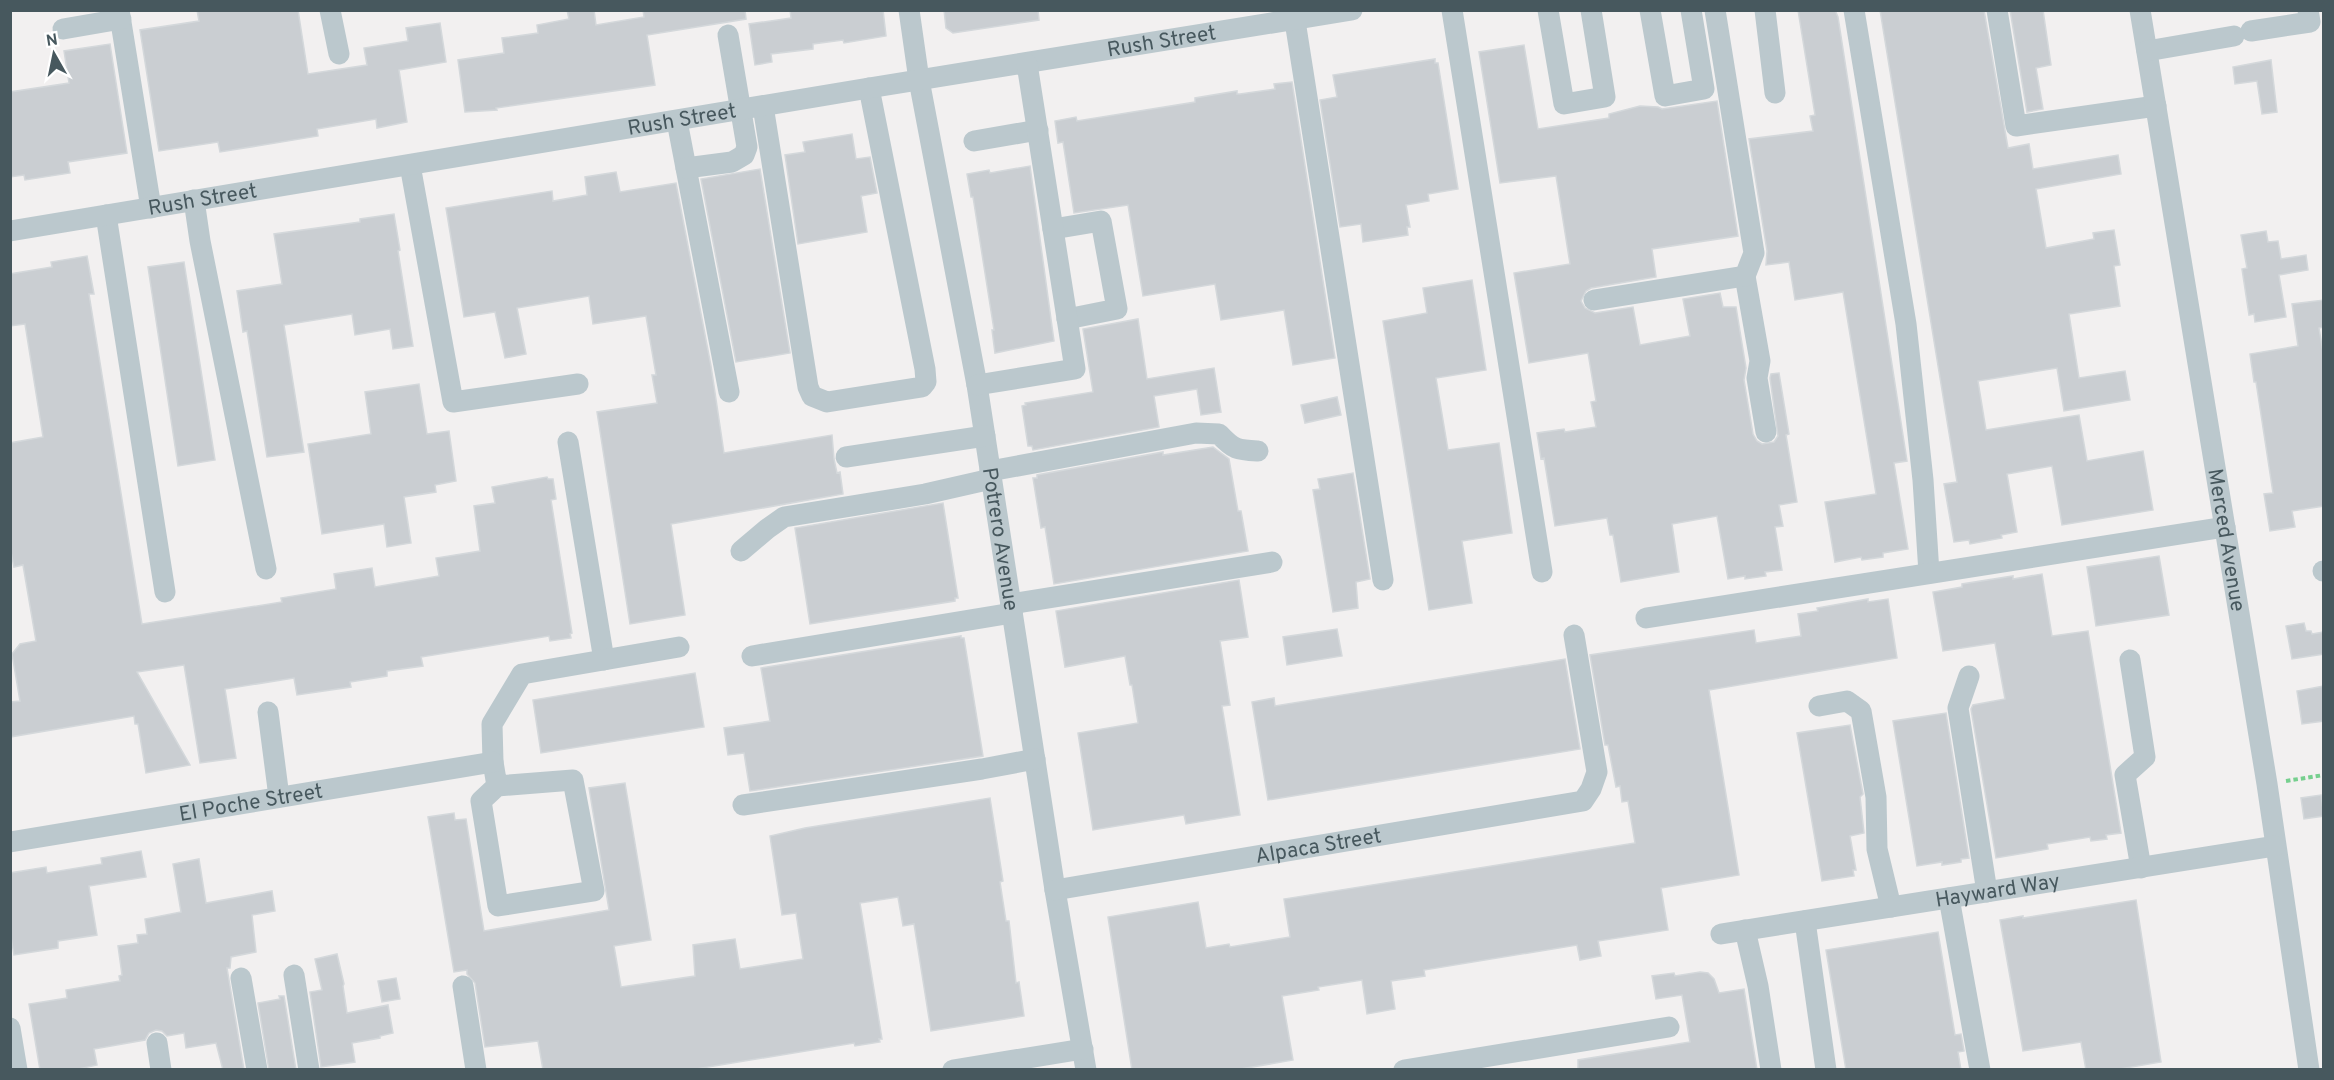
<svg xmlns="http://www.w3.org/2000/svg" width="2334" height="1080" font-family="Overpass,sans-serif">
<rect width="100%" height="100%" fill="#f2f0f0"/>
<path fill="#caced2" stroke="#d4d8db" stroke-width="1.5" d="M197,10H298L308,74L367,65L364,48L408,41L406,28L440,23L446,62L399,70L407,122L377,128L376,119L317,129L318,136L220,152L218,142L159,151L140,30L199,21Z
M567,10H594L596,25L644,17L643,10H745L746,19L647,35L655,85L496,108L497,110L465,112L458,60L504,53L502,38L538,33L537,25L569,19Z
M790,10H883L886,36L844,43L843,40L813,44V49L771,54L772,62L755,65L749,24L791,18Z
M944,10H1038L1039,20L953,33L946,28Z
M1798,10H1835L1838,17L1907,461L1894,463L1908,549L1883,553V557L1862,560L1861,557L1835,562L1825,502L1876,494L1843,292L1795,300L1789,262L1766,265L1767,251L1749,139L1813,131L1810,116L1815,115Z
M1880,10H1984L2008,148L2029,144L2033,169L2118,155L2121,174L2036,189L2046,248L2094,239L2093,233L2114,230L2120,265L2114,266L2120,306L2069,314L2079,378L2125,371L2130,400L2064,411L2057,368L1978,381L1986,430L2079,415L2087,461L2143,451L2153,510L2062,525L2052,466L2007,474L2017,532L2001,535L2002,538L1970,544L1969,540L1954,542L1944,484L1957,482Z
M2010,10H2043L2051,65L2036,68L2043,109L2027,112Z
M110,44L127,153L68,162L70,173L25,180L24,175L10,177V92L69,83L64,51Z
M1524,45L1538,129L1609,118V114L1640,106L1658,107L1662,109L1717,101L1738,236L1652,249L1656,277L1591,288L1586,291L1581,301L1585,308L1595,313L1633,307L1640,345L1690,336L1683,299L1720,293L1723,307H1736L1746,368L1744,380L1753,434L1757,441L1762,444L1774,442L1778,436L1770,378L1771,374L1779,373L1789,434L1786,435L1797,502L1779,505L1783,526L1775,527L1782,570L1765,572L1766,576L1745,579V576L1728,579L1717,516L1672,524L1679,572L1621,582L1613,535H1610L1607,518L1555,526L1544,458L1541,459L1537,433L1564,429L1565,432L1596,427L1591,402L1596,401L1588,353L1529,363L1514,273L1570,264L1556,176L1500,183L1479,52Z
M1435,59V63H1438L1458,189L1428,194L1429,201L1406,205L1410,227H1407L1408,235L1363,242L1361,224L1340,227L1320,100L1337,97L1333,75Z
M2271,60L2277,112L2262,114L2257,81L2235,84L2233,67Z
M1292,82L1335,358L1293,365L1284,310L1221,320L1215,284L1143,296L1128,205L1074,213L1063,142L1058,143L1055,121L1076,117L1077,121L1195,102V98L1237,91V94H1240L1275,89L1274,84Z
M852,134L856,159L870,157L877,193L861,196L867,232L798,244L785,155L805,152L803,142Z
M1030,166L1054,341L995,353L992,330H994L973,197H971L967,174L989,170L990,173Z
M760,169L790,353L736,362L701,179Z
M616,172L620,192L676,183L711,366L724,453L832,435L834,459L837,473L840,472L843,494L671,524L685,615L630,624L597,412L657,403L652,375H656L646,316L593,324L589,296L517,308L526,354L505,358L495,312L464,317L446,208L552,191L553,201L587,195L585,177Z
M394,214L400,250L398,251L413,346L393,349L390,329L355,335L352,314L284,325L304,452L267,457L247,331L243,332L237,291L282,284L274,234L360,222V219Z
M2266,231L2268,242L2278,241L2281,259L2306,255L2308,270L2279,275L2286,317L2255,322L2254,314L2249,315L2242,269L2247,268L2241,235Z
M87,256L94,294H89L142,624L282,602L281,598L336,589L334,574L372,568L375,587L439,576L436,558L480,551L474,506L495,503L492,487L547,477L548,479H553L556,499L551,500L572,633L570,634L571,638L550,641L549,636L421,657L423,666L387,671V676L350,682L351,687L297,695L294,678L225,689L236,758L200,763L184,665L137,672L190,765L146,773L138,724H135L134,716L10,737V702L20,701L12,654L20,644L36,641L23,565L14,567L10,547V443L43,437L25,324L10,326V274L52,267L51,262Z
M184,262L215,460L178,466L148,267Z
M1472,280L1486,370L1436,378L1448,450L1499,443L1512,533L1462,541L1472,603L1429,610L1383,321L1427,313L1423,288Z
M2324,300V327L2319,328L2324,358V506L2292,511L2295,527L2270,531L2264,494L2273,493L2256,382H2254L2250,354L2298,346L2292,304Z
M1138,319L1147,379L1214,368L1221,412L1201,415L1197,389L1154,396L1159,427L1033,450L1032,446H1028L1022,406L1026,405L1025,403L1093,392L1083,329Z
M419,384L427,434L449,431L456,481L435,485L436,492L404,497L411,543L387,547L384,524L322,534L308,444L371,434L365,392Z
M1337,397L1341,415L1305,423L1301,405Z
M1213,447L1229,459L1238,511H1241L1248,551L1054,584L1045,527L1041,528L1033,478H1037V475L1163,452V455Z
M1353,473L1370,579L1356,582L1358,608L1333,612L1313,490L1320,489L1318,479Z
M943,503L958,598H955V601L810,624L795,528Z
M2159,556L2169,615L2096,626L2087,567Z
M2042,574L2052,636L2088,631L2121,833L2106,835L2107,839L2091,841L2090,837L2047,844L2048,849L1996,858L1971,709L1973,705L2005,699L1995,643L1943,651L1933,592L1962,587V584L2013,576V579Z
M1239,580L1248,637L1220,641L1230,705L1222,706L1240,815L1186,824L1184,815L1093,830L1078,733L1138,723L1132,685H1130L1125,656L1065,667L1056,611Z
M1868,599V602L1888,599L1897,658L1709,690L1739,875L1661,888L1668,930L1598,941L1601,956L1580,960L1577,945L1424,970L1425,976L1391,981L1395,1009L1367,1014L1362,980L1318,987L1319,990L1282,996L1293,1060L1235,1070H1132L1108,917L1198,902L1206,948L1229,944L1230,947L1290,937L1284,899L1635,843L1628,801L1622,802L1620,786L1616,787L1608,745H1605L1590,655L1754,630L1756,643L1801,636L1798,614L1818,611L1817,608Z
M2304,623L2306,631H2311L2312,634L2324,632V654L2292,659L2286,626Z
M1337,629L1342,656L1287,665L1283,637Z
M961,636V638H964L983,756L750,791L744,753L728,755L724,728L770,721L761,668Z
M1565,659L1580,749L1268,800L1252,702L1274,698L1275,706Z
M695,673L704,727L541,753L533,700Z
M2324,686V721L2302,724L2297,691Z
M1946,713L1969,858L1961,859V862L1942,865V862L1917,866L1893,721Z
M1850,725L1863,794L1860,797L1864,833L1850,836L1856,870H1853L1854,876L1822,881L1797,733Z
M625,783L651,940L614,946L621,987L695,976L693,945L735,939L740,969L803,959L796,913L782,915L770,836L805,828L990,798L1003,881L1000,882L1006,921H1009L1016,983L1019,982L1024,1016L931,1031L914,924L903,926L898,897L860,903L882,1039H879L880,1042L855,1046L854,1043L690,1070H543L538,1041L485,1047L475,983L467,974V970L454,972L428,817L454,813L455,820L466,819L484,931L609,910L589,788Z
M2321,795L2324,816L2304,819L2301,798Z
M141,851L146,877L89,886L97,935L58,941V948L14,955L10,931V873L46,867L47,873L102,864L101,858Z
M199,859L206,903L272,891L275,911L252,915L256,952L231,957L230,968H227L244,1070H223L216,1043L186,1048L184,1033L167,1036L162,1031L156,1030L149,1033L145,1040L94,1049L97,1065L74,1070H40L29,1004L67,998L66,990L120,981L119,976L122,975L118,946L138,943L137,935L147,934L145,919L181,912L173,864Z
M2136,900L2161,1062L2114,1070H2086L2081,1042L2023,1051L2000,920L2023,916V918Z
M1938,932L1955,1035L1961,1034L1964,1051L1958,1052L1961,1070H1846L1826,950Z
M337,954L344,984L343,986L347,1013L388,1005L393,1033L380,1036V1038L352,1043L355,1062L321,1067L310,992L322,990L315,959Z
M1700,972L1708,973L1714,979L1719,993L1744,989L1757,1070H1578V1060L1690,1042L1682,995L1656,999L1652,976L1674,973L1675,976Z
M396,978L400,999L382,1002L378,981Z
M279,996H284L296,1070H269L258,1003L280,999Z"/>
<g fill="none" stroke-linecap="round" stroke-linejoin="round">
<path stroke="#76cf8e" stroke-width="4" stroke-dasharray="4.5 3" stroke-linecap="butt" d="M2286,781L2324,775"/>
<g stroke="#bbc8cd" stroke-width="21">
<path d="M119,10L151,208"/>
<path d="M330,10L339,54"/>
<path id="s1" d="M909,10L919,80L977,385L1055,890L1086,1070"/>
<path d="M1452,10L1542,572"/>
<path d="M1548,10L1564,104L1605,97L1591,10"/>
<path d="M1650,10L1665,96L1704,89L1691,10"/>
<path d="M1765,10L1775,93"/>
<path d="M1854,10L1906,324L1923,480L1929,573"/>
<path d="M1997,10L2016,126L2156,106"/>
<path id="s2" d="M2140,10L2267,784L2309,1070"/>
<path d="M1295,21L1383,580"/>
<path d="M63,29L121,19"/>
<path d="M2251,31L2310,22L2308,10"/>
<path d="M2147,51L2234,36"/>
<path d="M763,106L808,387L812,396L827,402L922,387L926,382L925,369L869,88"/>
<path d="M677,121L729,392"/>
<path d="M974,141L1038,130"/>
<path d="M410,165L453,402L578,384"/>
<path d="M686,168L732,162L744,155L747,147L728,35"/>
<path d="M194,200L200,241L266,569"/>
<path d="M106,215L165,592"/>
<path d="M1053,229L1101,221L1117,309L1067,319"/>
<path id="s3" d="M10,231L869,88L1352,10"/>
<path d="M1745,276L1760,361L1757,378L1766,432"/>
<path d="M1594,300L1745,276L1754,253L1715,10"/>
<path d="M977,385L1075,369L1027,64"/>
<path d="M568,442L604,660"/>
<path d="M846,457L985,436"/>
<path d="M990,471L1196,433L1219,434C1234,450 1237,450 1258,451"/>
<path d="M741,551L767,529L784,517L925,494L991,479"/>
<path d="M2323,571H2324"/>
<path d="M1011,604L1272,562"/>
<path d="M1646,618L2225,527"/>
<path d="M752,656L1012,613"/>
<path d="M2130,660L2145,757L2125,775L2141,868"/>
<path d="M1969,676L1958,708L1987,892"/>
<path d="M1819,706L1847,701L1861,711L1876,797L1877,849L1891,907"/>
<path d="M268,712L279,797"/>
<path d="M497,786L573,780L594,891L498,906L481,801L497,786L493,762L492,724L522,674L679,647"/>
<path d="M743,805L982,769L1035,759"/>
<path id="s4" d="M10,842L493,762"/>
<path id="s5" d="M1055,890L1583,801L1591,789L1597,772L1574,635"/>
<path d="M1949,898L1980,1070"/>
<path d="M1805,921L1826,1070"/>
<path d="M1745,930L1758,986L1771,1070"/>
<path id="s6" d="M1721,934L2275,846"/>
<path d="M294,975L309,1070"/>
<path d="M241,978L257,1070"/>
<path d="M463,986L476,1070"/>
<path d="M10,1028L17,1070"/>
<path d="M157,1043L161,1070"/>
<path d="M953,1070L1083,1049"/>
<path d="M1404,1070L1669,1027"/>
</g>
</g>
<g text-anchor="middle" stroke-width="4.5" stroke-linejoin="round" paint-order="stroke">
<g font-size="21" fill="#47585e" stroke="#fff">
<text dy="7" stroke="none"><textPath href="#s3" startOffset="1167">Rush Street</textPath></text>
<text dy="7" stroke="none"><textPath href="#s3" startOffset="681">Rush Street</textPath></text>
<text dy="7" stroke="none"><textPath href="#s3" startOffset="195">Rush Street</textPath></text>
<text dy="7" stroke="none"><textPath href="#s1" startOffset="537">Potrero Avenue</textPath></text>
<text dy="7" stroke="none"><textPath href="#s2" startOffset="537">Merced Avenue</textPath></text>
<text dy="7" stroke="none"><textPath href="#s4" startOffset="244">El Poche Street</textPath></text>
<text dy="7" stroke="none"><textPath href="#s5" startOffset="267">Alpaca Street</textPath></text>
<text dy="7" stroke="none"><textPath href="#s6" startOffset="280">Hayward Way</textPath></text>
</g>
</g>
<rect width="2334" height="1080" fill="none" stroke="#47585e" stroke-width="24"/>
<g transform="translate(54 54) rotate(351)" stroke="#ffffff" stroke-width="4.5" paint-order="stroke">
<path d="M0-4.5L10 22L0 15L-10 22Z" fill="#47585e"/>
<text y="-9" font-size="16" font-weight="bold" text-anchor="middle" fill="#47585e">N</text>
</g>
</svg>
